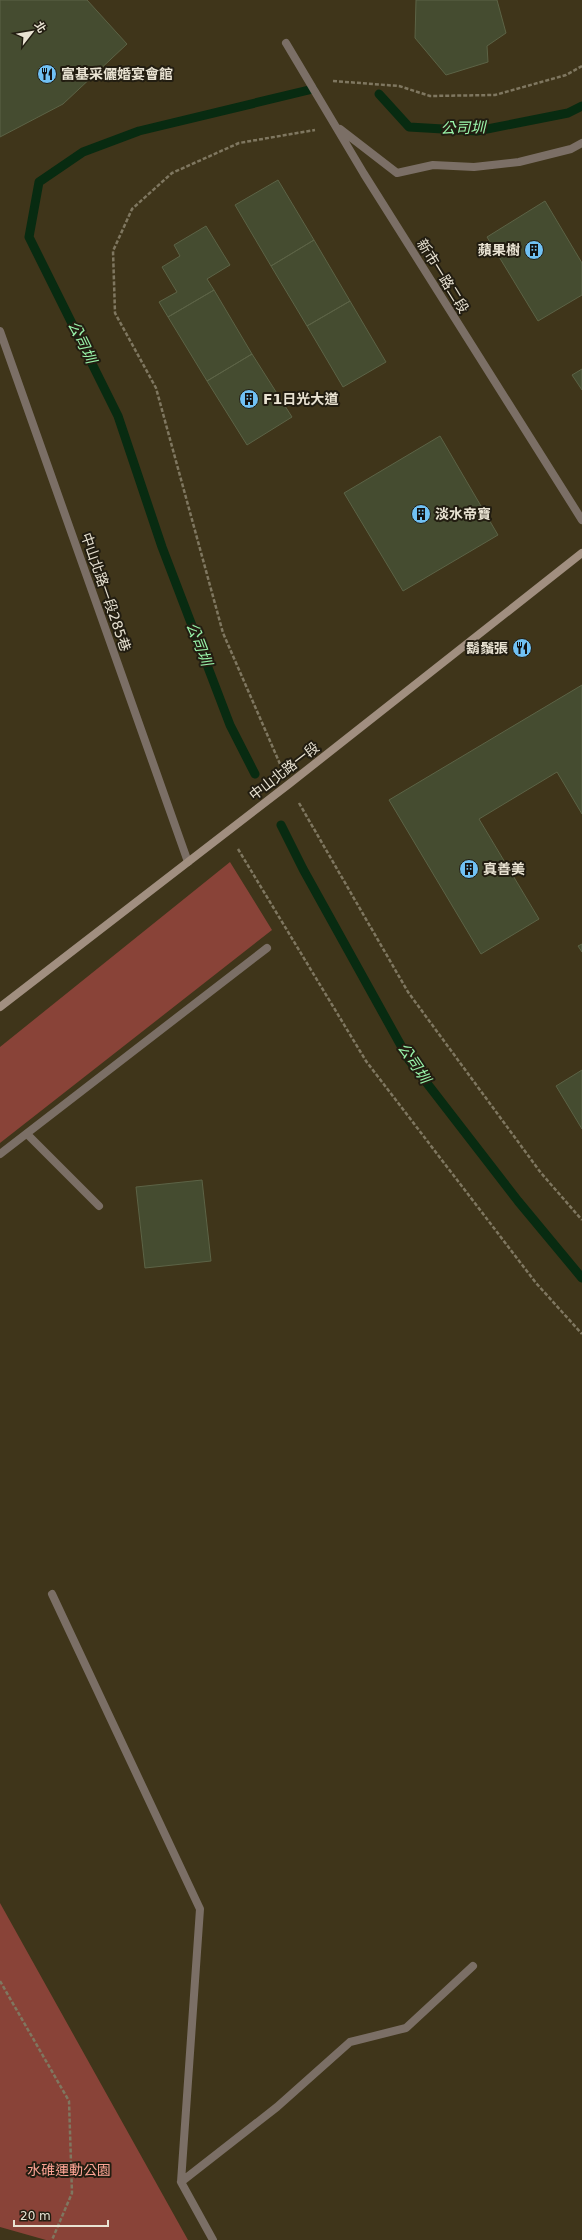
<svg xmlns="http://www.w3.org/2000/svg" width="582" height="2240" font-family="'DejaVu Sans','Noto Sans TC',sans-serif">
<rect width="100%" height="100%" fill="#3f351a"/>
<path fill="#894338" d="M230,862L272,930L0,1143V1047Z
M0,1903L188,2240H46L0,2227Z"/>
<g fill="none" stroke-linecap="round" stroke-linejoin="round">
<path stroke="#082b11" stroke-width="9" d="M379,94L409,127L477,131L568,113L582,106
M255,774L230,725L162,547L118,416L29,237L39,182L83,152L139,131L313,89
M281,825L303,869L409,1060L518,1201L582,1278"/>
</g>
<path fill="#454c30" stroke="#5c6346" d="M0,0H87L127,44L63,104L0,137Z
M416,0H497L506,33L487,46L488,62L446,75L415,38Z
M278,180L314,240L271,266L235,205Z
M545,201L582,263V295L538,321L487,237Z
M206,226L230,265L207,279L214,290L168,317L159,302L177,292L162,267L180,256L174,245Z
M314,240L350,301L307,326L271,266Z
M214,290L252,354L207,381L168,317Z
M350,301L386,362L343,387L307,326Z
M252,354L292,417L247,445L207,381Z
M582,369V390L572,375Z
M440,436L498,535L403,591L344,493Z
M582,685V814L557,772L479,819L539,919L481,954L389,800Z
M582,944V952L578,946Z
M582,1070V1129L556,1086Z
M202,1180L211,1261L145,1268L136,1187Z"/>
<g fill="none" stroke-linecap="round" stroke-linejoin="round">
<path stroke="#7f7760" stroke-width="2.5" stroke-dasharray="4 2" stroke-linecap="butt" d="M333,81L399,86L430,96L495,95L566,75L582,66
M280,764L223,633L156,388L115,313L113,251L132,209L172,173L239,143L315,130
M299,803L408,992L541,1173L582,1220
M238,849L366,1061L536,1283L582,1334
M0,1981L69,2101L72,2193L52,2240"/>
<path stroke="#7b6f66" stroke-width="8" d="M0,331L188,862
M27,1134L99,1206"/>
<path stroke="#7b6f66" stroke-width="8" d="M286,43L364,174L582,520
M340,129L397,173L433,165L474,167L519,162L571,149L582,143
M0,1154L267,948
M52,1594L200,1909L181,2182L213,2240
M181,2182L277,2107L350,2042L406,2028L473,1966"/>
<path stroke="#a18f80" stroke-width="8" d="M0,1007L289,784L582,553"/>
</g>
<defs>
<g id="restaurant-disc" transform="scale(1)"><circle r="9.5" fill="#70c1f4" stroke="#221d11"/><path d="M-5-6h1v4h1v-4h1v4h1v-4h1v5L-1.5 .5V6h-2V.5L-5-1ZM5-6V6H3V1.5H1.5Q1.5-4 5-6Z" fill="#111"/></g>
<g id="building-disc" transform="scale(1)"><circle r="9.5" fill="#70c1f4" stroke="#221d11"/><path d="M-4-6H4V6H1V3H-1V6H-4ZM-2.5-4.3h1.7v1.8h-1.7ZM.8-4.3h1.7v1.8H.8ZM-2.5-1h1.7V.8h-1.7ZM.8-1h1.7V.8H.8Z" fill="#111"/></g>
</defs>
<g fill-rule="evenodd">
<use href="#restaurant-disc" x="47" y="74"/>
<use href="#building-disc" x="534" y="250"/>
<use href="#building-disc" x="249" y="399"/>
<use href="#building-disc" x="421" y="514"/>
<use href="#restaurant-disc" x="522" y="648"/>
<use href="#building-disc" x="469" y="869"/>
</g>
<g text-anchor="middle" stroke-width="4" stroke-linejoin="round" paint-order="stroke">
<g font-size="14" font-weight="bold" fill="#e9e3d3" stroke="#221d11" text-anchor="start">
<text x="61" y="79">富基采儷婚宴會館</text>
<text x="520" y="255" text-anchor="end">蘋果樹</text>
<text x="263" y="404">F1日光大道</text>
<text x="435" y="519">淡水帝寶</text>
<text x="508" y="653" text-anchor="end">鬍鬚張</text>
<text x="483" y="874">真善美</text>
</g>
<g font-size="14" fill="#e9e3d3" stroke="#221d11">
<text transform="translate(443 276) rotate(58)" y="5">新市一路二段</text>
<text transform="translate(106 592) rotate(71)" y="5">中山北路一段285巷</text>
<text transform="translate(284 771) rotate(-38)" y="5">中山北路一段</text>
</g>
<g font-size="14" fill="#fca495" stroke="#221d11">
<text x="69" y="2175">水碓運動公園</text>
</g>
<g font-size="15" font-style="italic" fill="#99f4aa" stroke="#221d11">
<text transform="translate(463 128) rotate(-1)" y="5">公司圳</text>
<text transform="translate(82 342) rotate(64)" y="5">公司圳</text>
<text transform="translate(199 644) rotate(69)" y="5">公司圳</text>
<text transform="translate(414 1063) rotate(56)" y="5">公司圳</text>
</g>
</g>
<g transform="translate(32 32) rotate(59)" stroke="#221d11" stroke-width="3" paint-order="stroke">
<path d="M0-3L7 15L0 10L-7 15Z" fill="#e9e3d3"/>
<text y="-6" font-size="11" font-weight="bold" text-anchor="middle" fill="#e9e3d3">北</text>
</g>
<path d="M14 2220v6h94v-6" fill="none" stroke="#e9e3d3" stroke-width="2"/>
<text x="20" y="2220" font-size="12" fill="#e9e3d3" stroke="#221d11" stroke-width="3" paint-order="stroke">20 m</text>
</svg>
